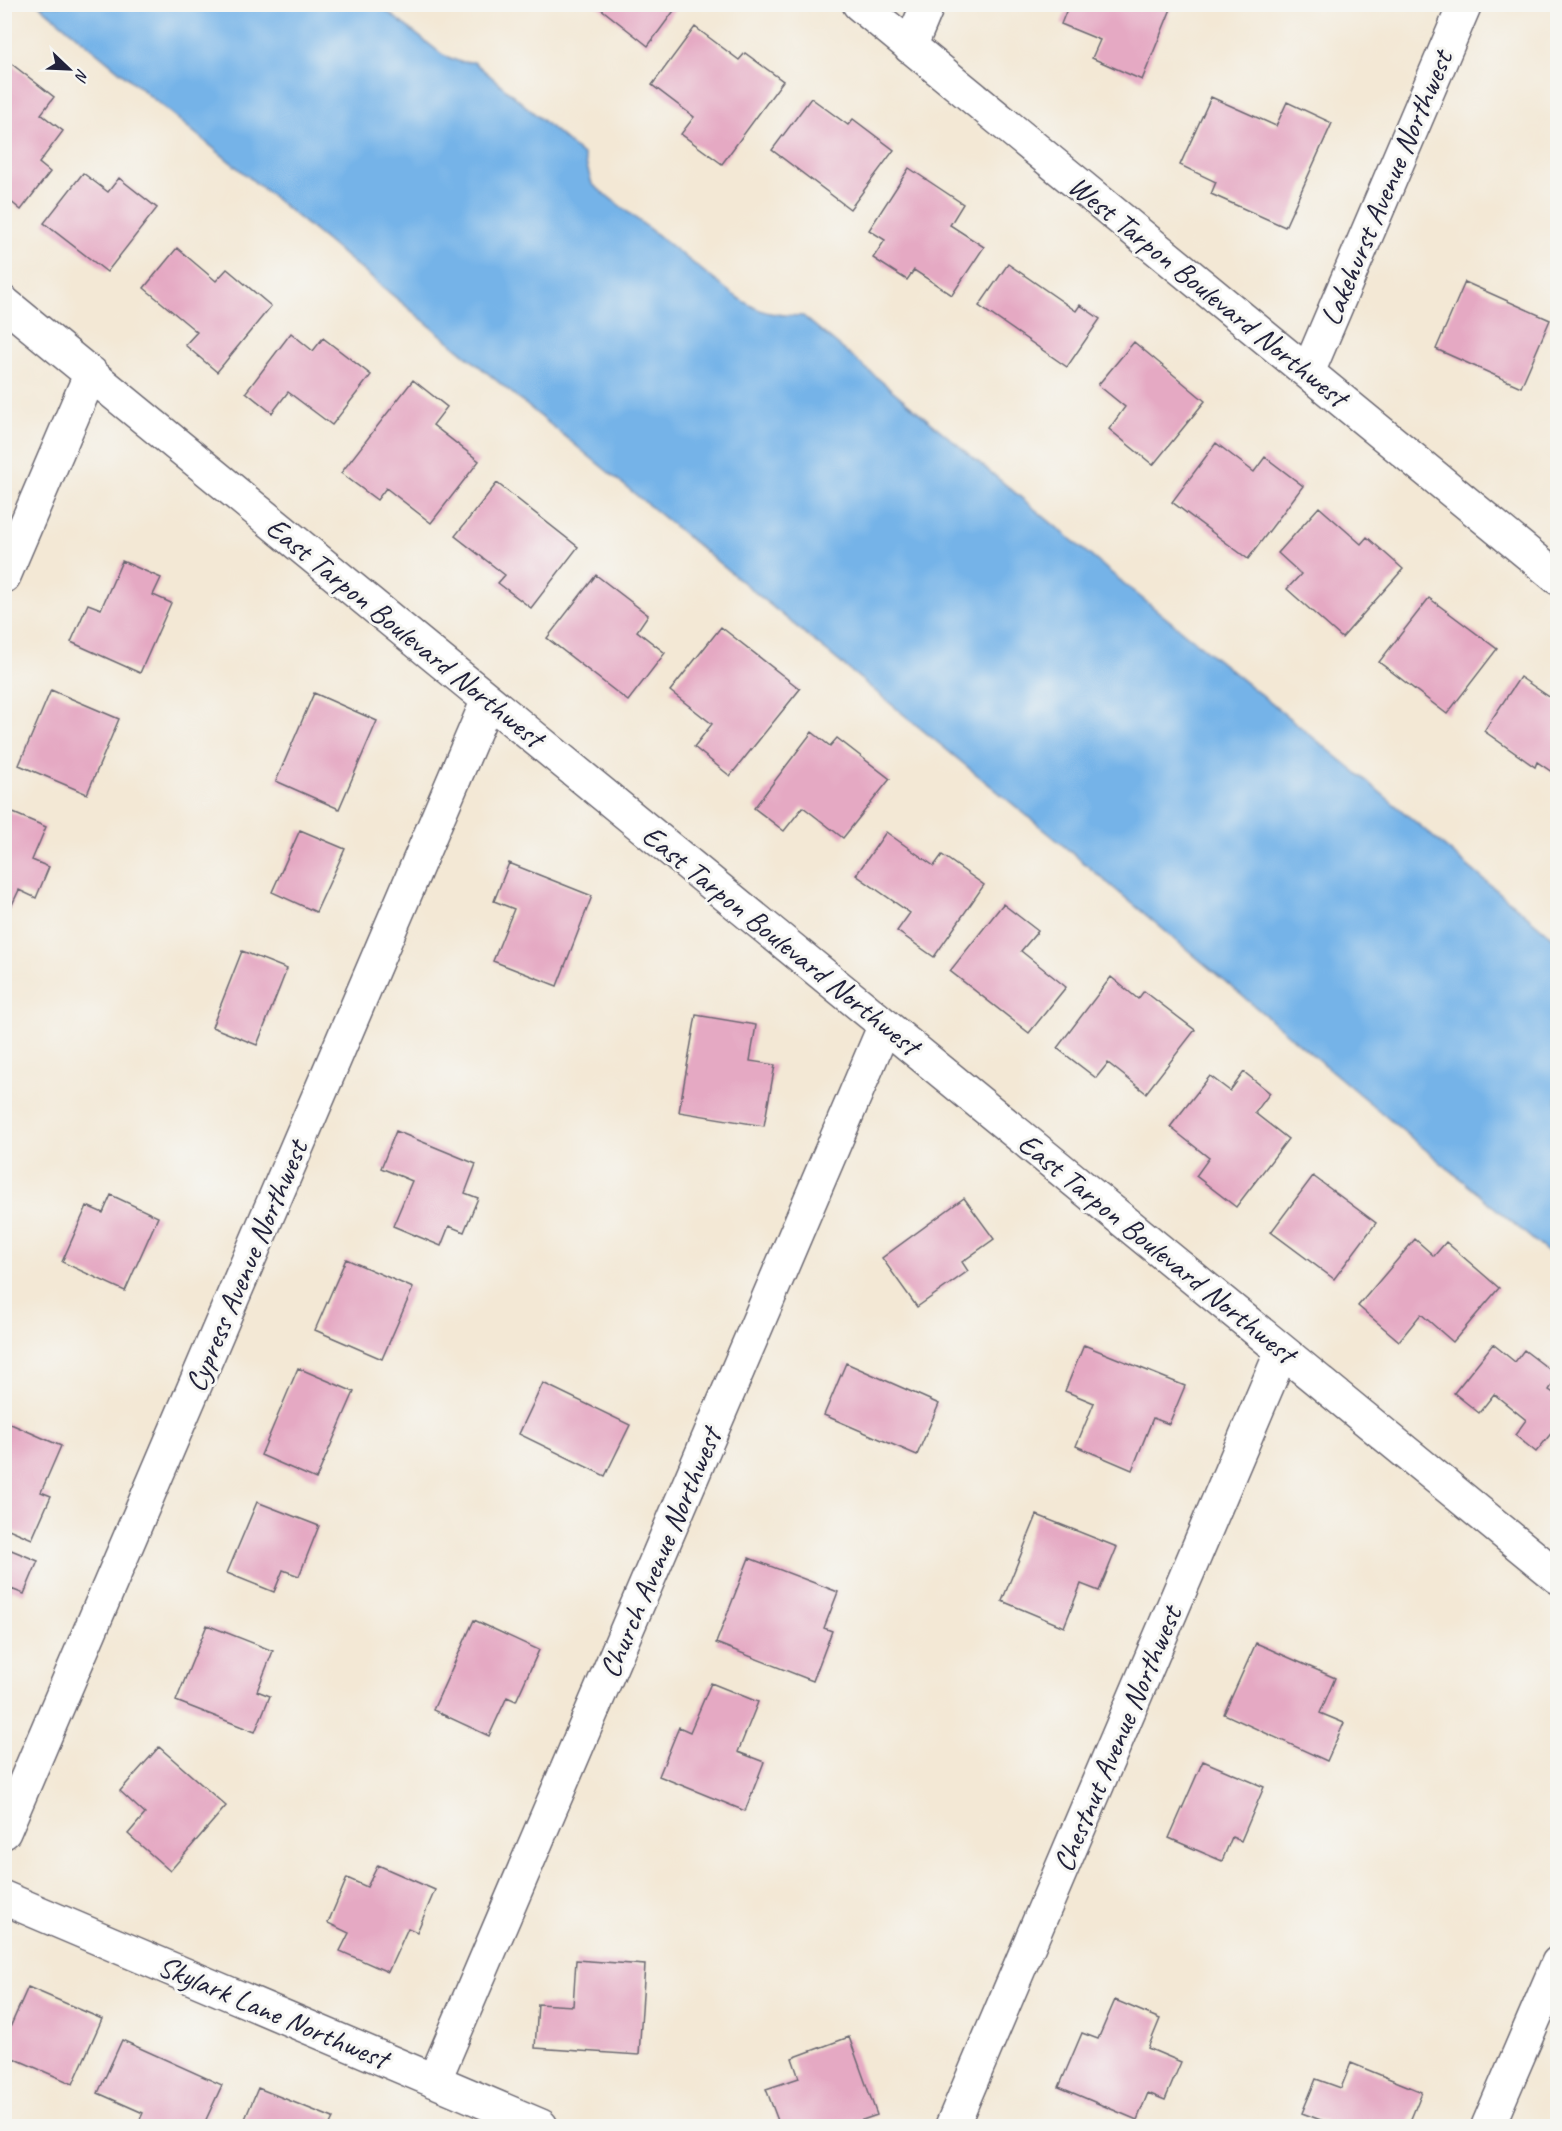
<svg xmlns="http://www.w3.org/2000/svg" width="1562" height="2131" font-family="Caveat,sans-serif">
<rect width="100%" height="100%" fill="#f6f6f2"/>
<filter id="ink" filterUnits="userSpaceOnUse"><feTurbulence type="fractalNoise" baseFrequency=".0167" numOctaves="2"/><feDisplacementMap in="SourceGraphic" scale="12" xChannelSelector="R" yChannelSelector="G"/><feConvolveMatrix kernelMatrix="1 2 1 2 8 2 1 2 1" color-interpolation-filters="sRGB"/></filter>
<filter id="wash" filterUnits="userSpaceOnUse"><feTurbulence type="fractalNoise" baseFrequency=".008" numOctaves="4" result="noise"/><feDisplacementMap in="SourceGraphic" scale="24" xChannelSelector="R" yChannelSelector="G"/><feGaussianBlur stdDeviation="1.35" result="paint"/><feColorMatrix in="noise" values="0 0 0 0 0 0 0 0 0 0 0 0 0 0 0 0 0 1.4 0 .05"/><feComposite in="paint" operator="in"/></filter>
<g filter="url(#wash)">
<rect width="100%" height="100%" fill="#f3e8d5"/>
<path fill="#74b3e8" stroke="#4b6a92" stroke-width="1.5" d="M39,5H379L443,55L460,62H474L584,156L592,184L731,293C759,313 768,315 803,316L1133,591L1363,778L1557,941V1260L1053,837Z"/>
<g id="blocks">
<path fill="#e5a9c3" d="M595,4H679L648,46Z
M1069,4H1173L1142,80L1092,58L1100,40L1061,24Z
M695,27L739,60L745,53L783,81L722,164L681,134L694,117L652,85Z
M4,58L54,97L41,114L63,131L39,163L50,172L21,210L4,196Z
M1211,97L1276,126L1287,102L1332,123L1285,227L1211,194L1216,182L1180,165Z
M811,98L848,125L853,119L894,150L850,209L772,150Z
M909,168L963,204L950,225L984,247L952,295L914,270L907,280L873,258L885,240L869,230Z
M83,173L108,192L119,178L157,208L107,272L44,223Z
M177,248L216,281L227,269L271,306L217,372L185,345L197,332L144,288Z
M1008,264L1076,311L1080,305L1100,319L1067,367L979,306Z
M1465,282L1550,320L1521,387L1436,349Z
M291,333L313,351L323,338L371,375L332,425L288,392L272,413L246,392Z
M1134,342L1205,401L1153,465L1109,429L1125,407L1098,385Z
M413,380L447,407L433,425L479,461L431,523L386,488L377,500L341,473Z
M1216,443L1254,472L1265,457L1303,486L1248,559L1172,502Z
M497,483L578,547L531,608L498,583L505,575L455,536Z
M1319,507L1361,544L1367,537L1403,569L1342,638L1287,589L1301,574L1278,553Z
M122,561L161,578L153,595L171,603L140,673L71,642L88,604L101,609Z
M596,575L648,615L637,631L665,653L628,701L547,638Z
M1429,598L1497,649L1447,714L1379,662Z
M721,627L800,689L730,776L694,747L712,724L670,691Z
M1520,677L1558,703V776L1537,762L1535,767L1484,731Z
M51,690L119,719L87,794L19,765Z
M314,693L377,721L339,809L276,781Z
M812,732L830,746L837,738L890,779L843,838L803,807L784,831L754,808Z
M4,809L46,827L32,860L49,867L36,898L19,890L10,909L4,906Z
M300,830L345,849L316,912L272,892Z
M886,832L934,866L942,855L984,885L934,957L897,931L910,913L856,875Z
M509,863L592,896L557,986L493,961L514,909L494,901Z
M1003,904L1038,931L1021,951L1066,987L1029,1033L950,971Z
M242,951L287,969L257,1045L212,1027Z
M1111,977L1138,999L1144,991L1195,1030L1146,1093L1108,1063L1096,1078L1057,1048Z
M696,1015L756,1025L750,1061L775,1065L764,1126L679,1112Z
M1244,1072L1270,1093L1255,1113L1288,1139L1236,1207L1196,1176L1209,1158L1170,1127L1210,1076L1230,1091Z
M396,1131L476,1164L465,1193L478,1198L464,1232L449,1226L441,1246L393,1226L412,1181L381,1168Z
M1313,1176L1376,1223L1334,1279L1271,1232Z
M111,1195L158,1217L125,1291L62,1262L87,1206L103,1213Z
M964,1198L994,1239L962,1262L968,1271L917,1307L882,1258Z
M1415,1239L1434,1256L1446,1242L1499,1288L1453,1342L1421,1314L1399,1341L1358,1306Z
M346,1259L413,1288L382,1359L315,1330Z
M1493,1344L1515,1362L1524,1350L1558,1376L1549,1390L1558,1396V1425L1536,1452L1515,1435L1526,1420L1494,1394L1479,1413L1454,1393Z
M1084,1345L1185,1386L1169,1424L1153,1418L1132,1470L1076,1446L1094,1403L1065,1391Z
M846,1363L939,1404L917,1455L824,1415Z
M298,1368L354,1392L316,1479L261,1455Z
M543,1383L630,1425L605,1476L519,1434Z
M4,1421L61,1446L41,1492L51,1496L32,1539L4,1527Z
M257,1502L319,1526L299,1576L283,1570L274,1592L227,1573Z
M1037,1515L1117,1547L1099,1591L1081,1584L1064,1627L1002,1601Z
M4,1547L38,1561L24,1594L11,1589L5,1605Z
M749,1558L838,1592L824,1628L832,1631L813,1681L716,1643Z
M474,1620L539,1650L516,1701L507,1697L489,1736L433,1710Z
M207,1625L273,1651L257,1691L270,1696L255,1732L176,1701Z
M1256,1643L1335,1678L1320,1713L1344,1723L1327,1761L1224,1714Z
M711,1683L758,1702L738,1752L764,1762L745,1811L659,1776L679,1727L690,1732Z
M159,1747L226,1806L170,1871L128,1834L145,1814L120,1791Z
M1203,1761L1264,1787L1241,1841L1232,1837L1222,1861L1169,1838Z
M378,1865L435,1890L417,1932L408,1928L388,1972L340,1951L349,1933L328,1923L347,1878L367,1887Z
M576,1960L645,1965L639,2055L535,2048L538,2004L573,2006Z
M28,1987L102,2019L73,2084L4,2054V2041Z
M1115,2000L1160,2019L1148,2048L1181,2062L1165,2100L1148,2093L1137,2120L1059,2087L1082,2033L1098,2039Z
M849,2037L877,2115L845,2126H780L766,2089L799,2078L792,2058Z
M122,2040L222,2085L203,2126H176L168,2123L166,2126H137L143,2113L98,2093Z
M1351,2063L1422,2092L1408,2126H1324L1326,2122L1302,2113L1316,2079L1341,2088Z
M258,2088L333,2118L329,2126H242Z"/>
</g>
</g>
<g filter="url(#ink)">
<use href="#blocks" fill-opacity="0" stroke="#6b6771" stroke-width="1.5"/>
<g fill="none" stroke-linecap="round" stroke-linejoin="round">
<g stroke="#6b6771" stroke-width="36">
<path id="street" d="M859,4L1558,578
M910,47L928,4
M4,303L1558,1577
M1308,372L1465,4
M4,576L91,373
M4,1832L488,700
M4,1898L541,2126
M434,2081L885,1025
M952,2126L1282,1351
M1488,2126L1558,1963"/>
</g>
<use href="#street" stroke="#fff" stroke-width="33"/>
</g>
</g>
<g text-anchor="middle" stroke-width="6" stroke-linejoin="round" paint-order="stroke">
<g font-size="30" fill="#22223b" stroke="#f6f6f2">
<text transform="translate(1386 188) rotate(-67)" y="10">Lakehurst Avenue Northwest</text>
<text transform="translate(1208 291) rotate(39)" y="10">West Tarpon Boulevard Northwest</text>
<text transform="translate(405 632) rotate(39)" y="10">East Tarpon Boulevard Northwest</text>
<text transform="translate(781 940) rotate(39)" y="10">East Tarpon Boulevard Northwest</text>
<text transform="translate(1157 1248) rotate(39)" y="10">East Tarpon Boulevard Northwest</text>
<text transform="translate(246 1266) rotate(-67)" y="10">Cypress Avenue Northwest</text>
<text transform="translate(660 1553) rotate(-67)" y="10">Church Avenue Northwest</text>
<text transform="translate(1117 1739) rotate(-67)" y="10">Chestnut Avenue Northwest</text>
<text transform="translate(273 2012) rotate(23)" y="10">Skylark Lane Northwest</text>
</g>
</g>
<rect width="1562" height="2131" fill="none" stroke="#f6f6f2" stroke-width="24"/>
<g transform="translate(69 69) rotate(113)" stroke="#f6f6f2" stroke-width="4.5" paint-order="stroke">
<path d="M0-4.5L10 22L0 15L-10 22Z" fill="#22223b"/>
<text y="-9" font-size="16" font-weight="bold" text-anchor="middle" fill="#22223b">N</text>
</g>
</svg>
